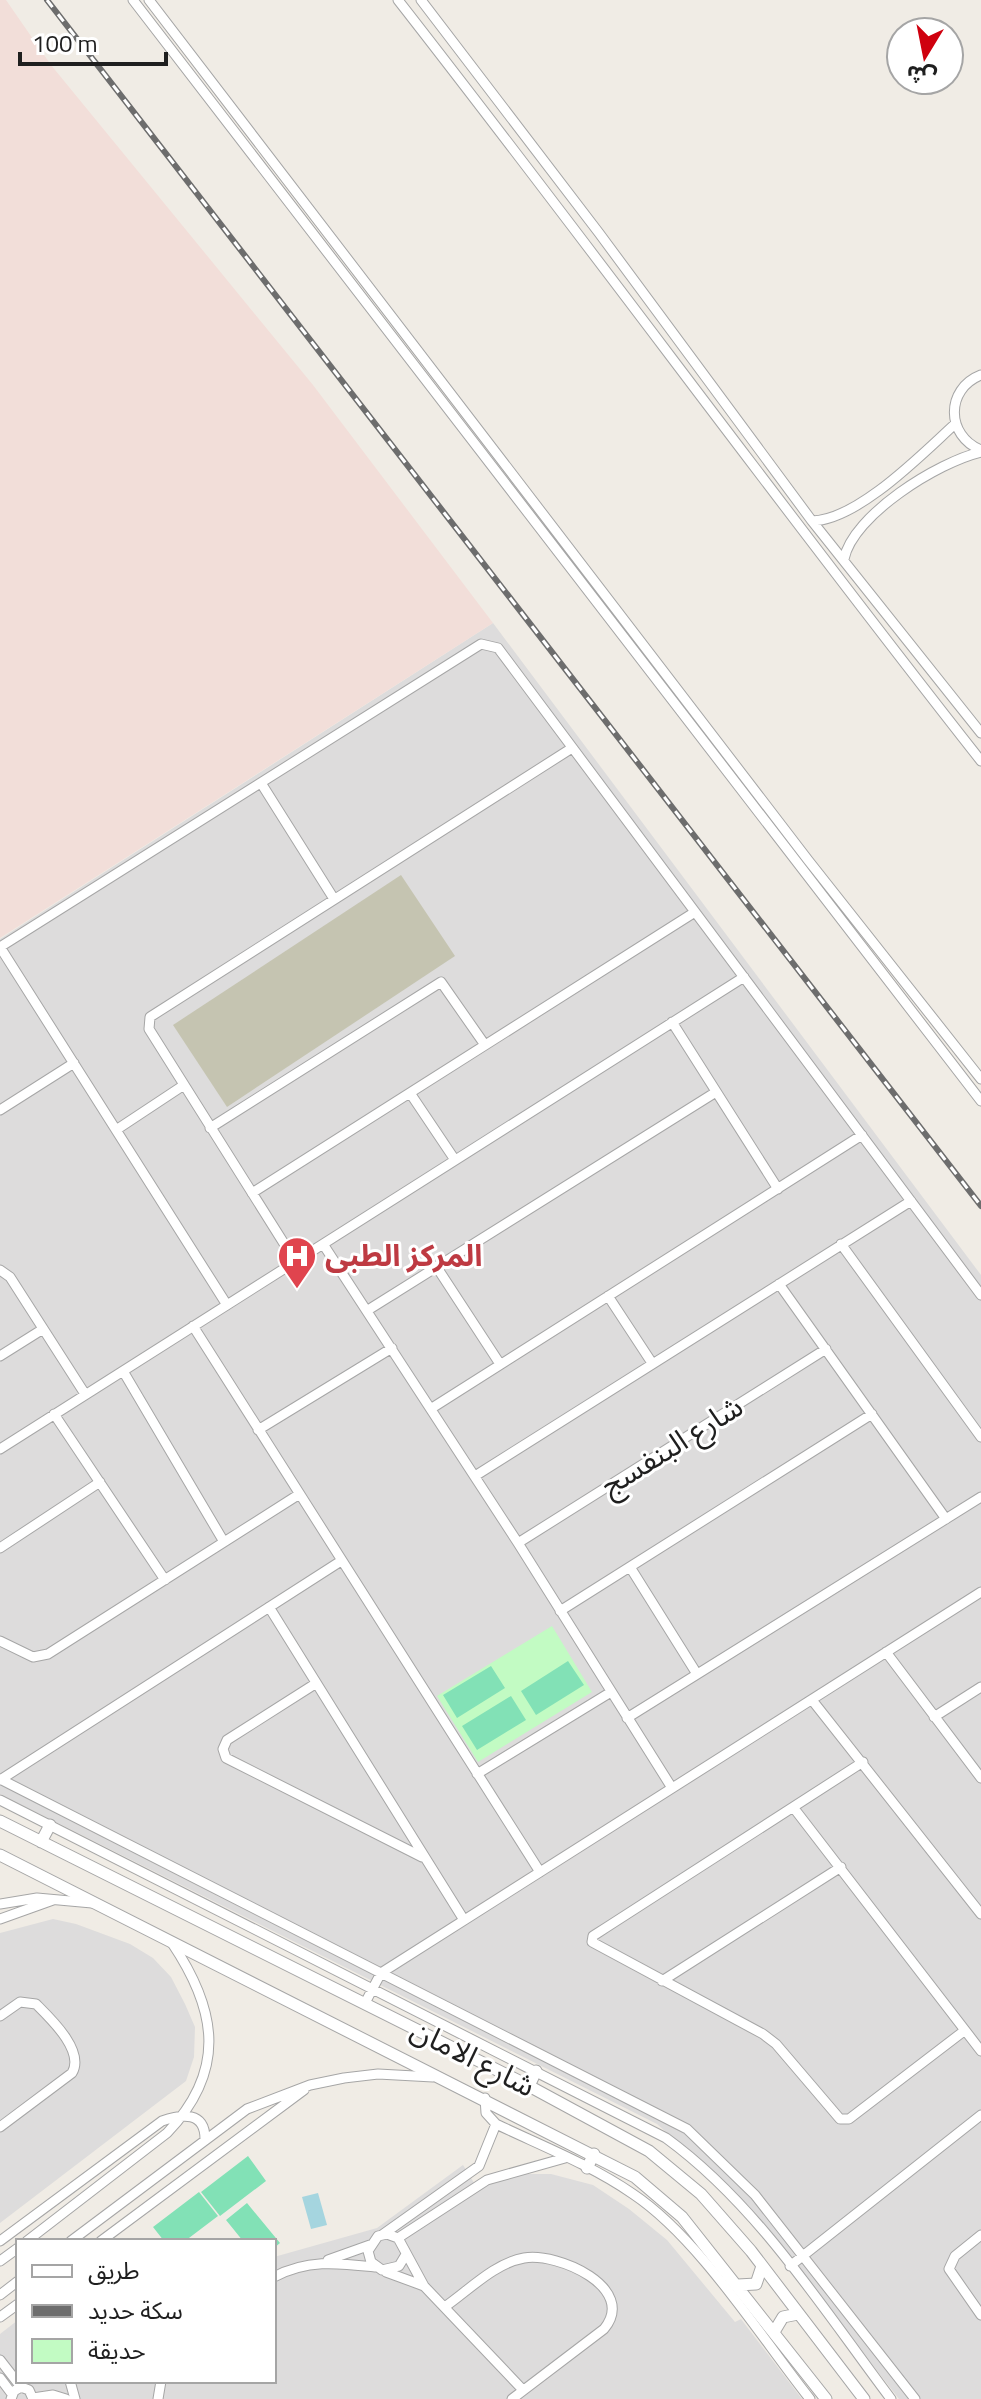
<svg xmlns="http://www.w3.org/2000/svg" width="981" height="2399" font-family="'Titillium Web','Noto Sans Arabic',sans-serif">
<rect width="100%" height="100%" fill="#f0ece5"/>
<path fill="#dddcdc" d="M493,623L981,1275V2399H899L749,2206L657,2124L0,1794V939Z
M53,1919L76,1924L130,1944L153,1958L171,1977L185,2004L195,2027L194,2057L186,2081L0,2223V1933Z
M463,2165L476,2186L517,2174H551L593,2185L629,2209L667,2240L735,2322L741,2319L802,2399H0V2334L18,2320V2381H274V2257L377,2228Z"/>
<path fill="#f2ded9" d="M0,0H6L51,65L313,385L493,623L0,938Z"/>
<path fill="#c5c4b1" d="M401,875L455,956L227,1107L173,1025Z"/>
<path fill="#c2fbc3" d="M552,1626L592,1692L478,1762L437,1696Z"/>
<path fill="#82e1b6" d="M568,1661L584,1685L536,1715L521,1691Z
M491,1666L505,1688L457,1718L443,1695Z
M511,1696L526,1720L477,1750L462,1726Z
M248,2156L266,2181L220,2216L201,2192Z
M199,2192L218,2216L185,2241H164L153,2227Z
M247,2203L280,2243L274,2248V2241H243L226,2220Z"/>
<path fill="#a5d5df" d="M318,2193L327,2225L311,2229L302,2197Z"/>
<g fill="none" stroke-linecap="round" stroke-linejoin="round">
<g stroke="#a6a6a6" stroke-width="11">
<path id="minor" d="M133,0L981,1101
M149,0L808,860L981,1079
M398,0C595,252 783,510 981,761
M421,0L599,233L812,521L981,733
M981,375C945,389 946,436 981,450
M812,521C858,520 922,454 955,424
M844,559C853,515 938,462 981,452
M261,783L334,899
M0,947L481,644L498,648L981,1295
M0,947L227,1305
M672,1022L778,1189
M410,1093L455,1160
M0,1110L74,1063
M210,1128L441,982L485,1045
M116,1130L184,1085
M252,1193L695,912
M323,1244L518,1543L672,1788
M841,1244L981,1437
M295,1261L149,1029L150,1017L572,748
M436,1266L500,1364
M0,1270L10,1277L85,1394
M779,1284L946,1519
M608,1296L652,1363
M368,1310L716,1092
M193,1326L540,1872
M0,1356L43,1329
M123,1371L224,1542
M432,1408L862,1135
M54,1414L165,1580
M258,1430L392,1348
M0,1449L744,977
M475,1476L911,1201
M518,1543L826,1349
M0,1548L100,1482
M630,1567L697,1674
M269,1607L464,1920
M560,1611L872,1414
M0,1641L33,1657L48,1654L298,1495
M886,1652L981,1778
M315,1684L227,1740L223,1749L226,1758L422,1857
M812,1700L981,1914
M934,1717L981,1687
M627,1718L981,1497
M863,1762L607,1927L593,1936L592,1942L763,2034L776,2044L840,2119H849L964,2031
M477,1774L611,1692
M0,1779L687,2129L755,2195L915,2399
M0,1780L341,1561
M0,1800L666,2138C758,2205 823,2309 891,2399
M793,1807L981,2051
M0,1904L37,1898L92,1903
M0,1919L53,1900
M662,1981L841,1867
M365,2003L381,1973L981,1592
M0,2016L20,2002L36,2004C51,2019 85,2051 72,2073L0,2127
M485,2098L486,2113L496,2124C542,2146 591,2165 633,2194C699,2238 760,2336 810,2399
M382,2235L479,2166L496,2124
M981,2235L955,2256L949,2269L981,2315
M398,2238L487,2180L565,2158
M0,2241L162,2121C182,2114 205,2111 205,2139
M27,2241L167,2133C227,2070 217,2010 172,1943
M71,2241L247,2109L310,2085L344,2078L378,2074L433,2077
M101,2241L304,2090
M405,2256L399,2266L382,2270L371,2262L368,2251L378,2236L387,2234L398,2238L424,2286L523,2390
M328,2260L370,2245
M0,2261L18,2248
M790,2266L981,2115
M386,2272L424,2286
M274,2277C308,2259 338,2263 375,2267
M0,2295L18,2281
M446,2306C469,2290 495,2263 524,2258C558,2252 638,2288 604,2329L512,2399
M0,2317L18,2304
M0,2360L21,2387
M0,2378L12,2394
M70,2381L75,2399
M33,2398L53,2395L66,2399
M11,2399L14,2391L21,2387L29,2390L33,2399
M158,2399L161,2381"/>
</g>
<g stroke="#a6a6a6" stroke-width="13">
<path id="tertiary" d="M0,1821L529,2086L649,2151L701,2194L751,2251L864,2399
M41,1842L50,1825
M0,1855L635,2177L682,2217L826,2399
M529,2086L536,2071
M587,2168L594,2154
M738,2285L756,2284L762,2266
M774,2332L783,2317L798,2314"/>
</g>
<use href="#minor" stroke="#fff" stroke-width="9"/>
<use href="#tertiary" stroke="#fff" stroke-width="11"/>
<g stroke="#6d6d6d" stroke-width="6">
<path id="rail" d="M47,0L981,1206"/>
</g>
<use href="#rail" stroke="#fff" stroke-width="3" stroke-dasharray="9" stroke-linecap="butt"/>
</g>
<defs>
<g id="hospital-pin" transform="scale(2)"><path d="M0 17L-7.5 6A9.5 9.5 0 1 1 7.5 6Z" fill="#e0444e" stroke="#fff"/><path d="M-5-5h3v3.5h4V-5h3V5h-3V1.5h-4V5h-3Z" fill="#fff"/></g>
</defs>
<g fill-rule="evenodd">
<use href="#hospital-pin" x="297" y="1256"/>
</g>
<g text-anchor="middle" stroke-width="6" stroke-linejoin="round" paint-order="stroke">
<g font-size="30" font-weight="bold" fill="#be3a42" stroke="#fff" text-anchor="start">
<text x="325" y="1266">المركز الطبى</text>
</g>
<g font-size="30" fill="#1f1f1f" stroke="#fff">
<text transform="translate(672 1446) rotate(-32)" y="10">شارع البنفسج</text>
<text transform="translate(473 2058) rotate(27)" y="10">شارع الامان</text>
</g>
</g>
<rect x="16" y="2239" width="260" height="144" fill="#ffffff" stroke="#a5a5a5" stroke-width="2"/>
<rect x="32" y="2265" width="40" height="12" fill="#ffffff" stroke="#a5a5a5" stroke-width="2"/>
<text x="88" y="2279" font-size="24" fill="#1f1f1f">طريق</text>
<rect x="32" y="2305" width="40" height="12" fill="#6d6d6d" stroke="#a5a5a5" stroke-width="2"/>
<text x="88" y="2319" font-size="24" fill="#1f1f1f">سكة حديد</text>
<rect x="32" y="2339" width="40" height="24" fill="#c2fbc3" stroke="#a5a5a5" stroke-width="2"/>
<text x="88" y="2359" font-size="24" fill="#1f1f1f">حديقة</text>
<g transform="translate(925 56) rotate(190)"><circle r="38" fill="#ffffff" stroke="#a5a5a5" stroke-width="2"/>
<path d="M0-6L14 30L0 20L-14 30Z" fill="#cf000e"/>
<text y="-12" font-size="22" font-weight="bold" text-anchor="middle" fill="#1f1f1f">ش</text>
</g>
<path d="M20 52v12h146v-12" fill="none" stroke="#1f1f1f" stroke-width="4"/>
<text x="32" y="52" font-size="24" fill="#1f1f1f" stroke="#ffffff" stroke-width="6" paint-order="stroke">100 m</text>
</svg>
